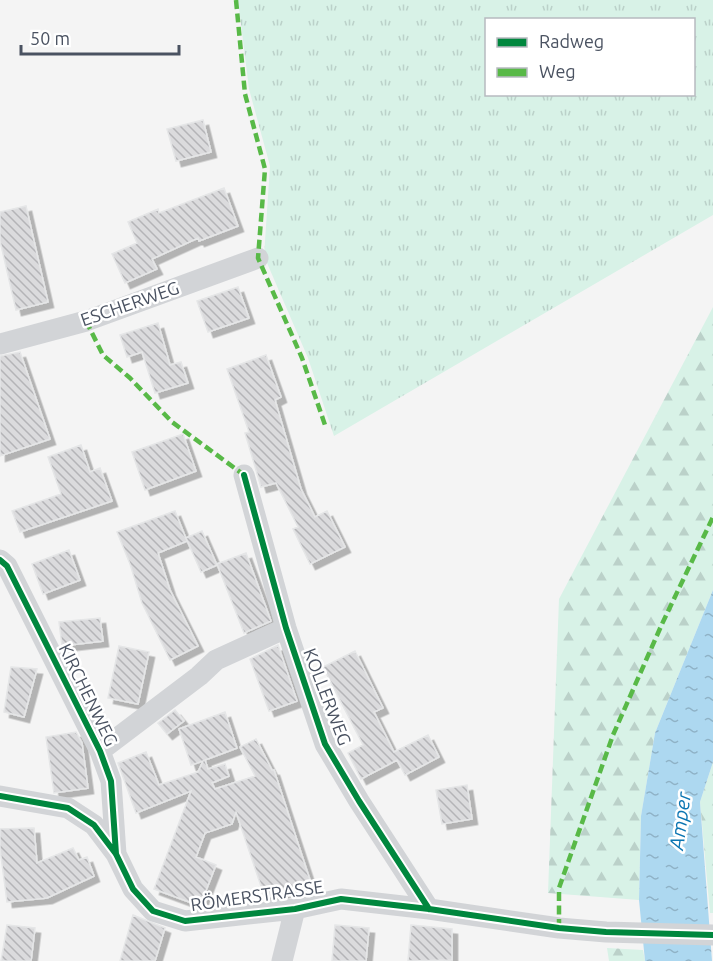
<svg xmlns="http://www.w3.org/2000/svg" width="713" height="961" font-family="Ubuntu,sans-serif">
<defs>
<pattern id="grass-tufts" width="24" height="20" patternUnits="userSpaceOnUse" patternTransform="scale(1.5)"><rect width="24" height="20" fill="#d8f2e7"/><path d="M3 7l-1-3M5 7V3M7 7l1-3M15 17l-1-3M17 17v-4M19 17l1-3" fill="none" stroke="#bbd1c9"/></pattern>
<pattern id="forest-firs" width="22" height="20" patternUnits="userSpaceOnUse" patternTransform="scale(1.5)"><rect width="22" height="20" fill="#d8f2e7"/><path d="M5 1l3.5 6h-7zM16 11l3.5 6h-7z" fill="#bbd1c9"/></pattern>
<pattern id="water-ripples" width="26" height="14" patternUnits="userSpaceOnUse" patternTransform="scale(1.5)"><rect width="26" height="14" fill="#add8f0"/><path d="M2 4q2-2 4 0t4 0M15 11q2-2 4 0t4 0" fill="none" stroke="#8fb2c6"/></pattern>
<pattern id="building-back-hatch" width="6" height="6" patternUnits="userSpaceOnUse" patternTransform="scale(1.5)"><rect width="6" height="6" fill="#dbdbdd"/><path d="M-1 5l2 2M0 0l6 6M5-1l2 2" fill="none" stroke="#b4b4b7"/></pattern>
<filter id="shadow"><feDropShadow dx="5.5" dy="5.5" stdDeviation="0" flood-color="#0004"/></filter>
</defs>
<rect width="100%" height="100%" fill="#f4f4f4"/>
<path fill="url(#grass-tufts)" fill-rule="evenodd" d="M238,0H713V215L334,436L308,358L264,256L270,166L249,89ZM486,20H694V94H486Z"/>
<path fill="url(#forest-firs)" d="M713,307V590L655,733L641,816L639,900L548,893L559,599Z
M713,762V913H710L700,802Z
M607,948L643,950L645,961H609Z"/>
<path fill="url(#water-ripples)" d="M713,590V762L700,802L712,961H645L639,900L641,816L655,733Z"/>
<path fill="url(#building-back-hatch)" stroke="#e5e6e7" stroke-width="1.5" filter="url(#shadow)" d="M203,120L211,152L176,161L167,129Z
M224,188L238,226L199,241L198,238L152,259L157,269L125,283L112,254L137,243L128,222L158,209L159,213Z
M26,206L48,302L16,310L0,241V212Z
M238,287L249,318L208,332L197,301Z
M158,323L170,365L181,362L188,383L155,393L142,352L127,357L120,335Z
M20,352L50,439L0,456V356Z
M266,355L281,397L275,400L301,489L315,517L327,511L345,547L310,564L293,529L298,527L276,483L261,487L245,433L249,432L227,369Z
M183,434L196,471L145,490L132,452Z
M81,445L90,472L100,468L112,501L20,532L12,511L61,494L48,457Z
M175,511L187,541L158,553L170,590L198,646L170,660L142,603L130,564L117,532Z
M202,531L217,565L201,572L186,538Z
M69,550L80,580L43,594L32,564Z
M246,553L271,621L244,633L217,564Z
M100,618L103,641L62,646L59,622Z
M278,645L297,701L269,711L250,659Z
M119,646L149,652L138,704L108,698Z
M355,651L383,708L374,712L394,752L428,735L439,757L405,775L397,760L361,779L348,753L363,745L323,667Z
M11,667L37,669L24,717L4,712Z
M175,710L184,721L167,734L158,723Z
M225,712L237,748L205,760L208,769L225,764L229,776L212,783L215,789L255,776L240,747L256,739L272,770H274L311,883L265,898L236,812L232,824L205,833L196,857L216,865L200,906L154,889L191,791L136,813L118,763L146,752L159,785L198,772L203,761L191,765L179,729Z
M76,732L82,743L88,788L54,793L46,737Z
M467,785L472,819L442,824L436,790Z
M34,828L37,863L73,848L79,860L87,857L94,876L47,898L7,902L0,849V829Z
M133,915L165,928L155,961H120Z
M7,925L35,928L31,961H1Z
M335,925L369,928L366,961H332Z
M411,925L452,929V960L408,961Z"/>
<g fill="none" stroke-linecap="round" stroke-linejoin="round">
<path stroke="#d2d4d7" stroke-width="21" d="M0,344L86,321L258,258
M244,475L286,628L325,744L359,801L429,909
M0,560L7,566L100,751L111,781L116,854
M100,751L199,676L216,660L286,628
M0,796L68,808L94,825L116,854L133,889L153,911L185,921L295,909L341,899L429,909L559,928L606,932L713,935
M282,961L295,909"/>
<path stroke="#58b947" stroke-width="4.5" stroke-dasharray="9 4.5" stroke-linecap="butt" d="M236,0L245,94L265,169L258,258L302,358L325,425
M86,321L103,355L130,378L172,422L244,475
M559,928V888L613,735L662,624L713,517"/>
<g stroke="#fff" stroke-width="10">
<path id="cycleway" d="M244,475L286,628L325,744L359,801L429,909
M0,560L7,566L100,751L111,781L116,854
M0,796L68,808L94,825L116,854L133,889L153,911L185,921L295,909L341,899L429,909L559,928L606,932L713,935"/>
</g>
<use href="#cycleway" stroke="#00873e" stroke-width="6"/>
</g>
<g text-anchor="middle" stroke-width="5" stroke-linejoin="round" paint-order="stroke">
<g font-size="18" fill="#4a5261" stroke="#fff">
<text transform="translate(130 304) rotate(-19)" y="6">ESCHERWEG</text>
<text transform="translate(88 695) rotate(64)" y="6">KIRCHENWEG</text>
<text transform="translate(327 697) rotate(69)" y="6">KOLLERWEG</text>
<text transform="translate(257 896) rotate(-8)" y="6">RÖMERSTRASSE</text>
</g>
<g font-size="20" font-style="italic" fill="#0b75b2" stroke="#fff">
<text transform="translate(680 821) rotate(-82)" y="7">Amper</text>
</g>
</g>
<rect x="485" y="18" width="210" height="78" fill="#ffffff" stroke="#b7bac0" stroke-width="1.5"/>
<rect x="497" y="38" width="30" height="9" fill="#00873e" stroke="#b7bac0" stroke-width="1.5"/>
<text x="539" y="48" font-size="18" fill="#4a5261">Radweg</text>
<rect x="497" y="68" width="30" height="9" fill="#58b947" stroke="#b7bac0" stroke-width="1.5"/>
<text x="539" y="78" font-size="18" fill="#4a5261">Weg</text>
<path d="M21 45v9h158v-9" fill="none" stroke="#4a5261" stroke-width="3"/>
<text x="30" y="45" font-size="18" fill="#4a5261" stroke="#ffffff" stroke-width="4.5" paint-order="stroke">50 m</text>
</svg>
